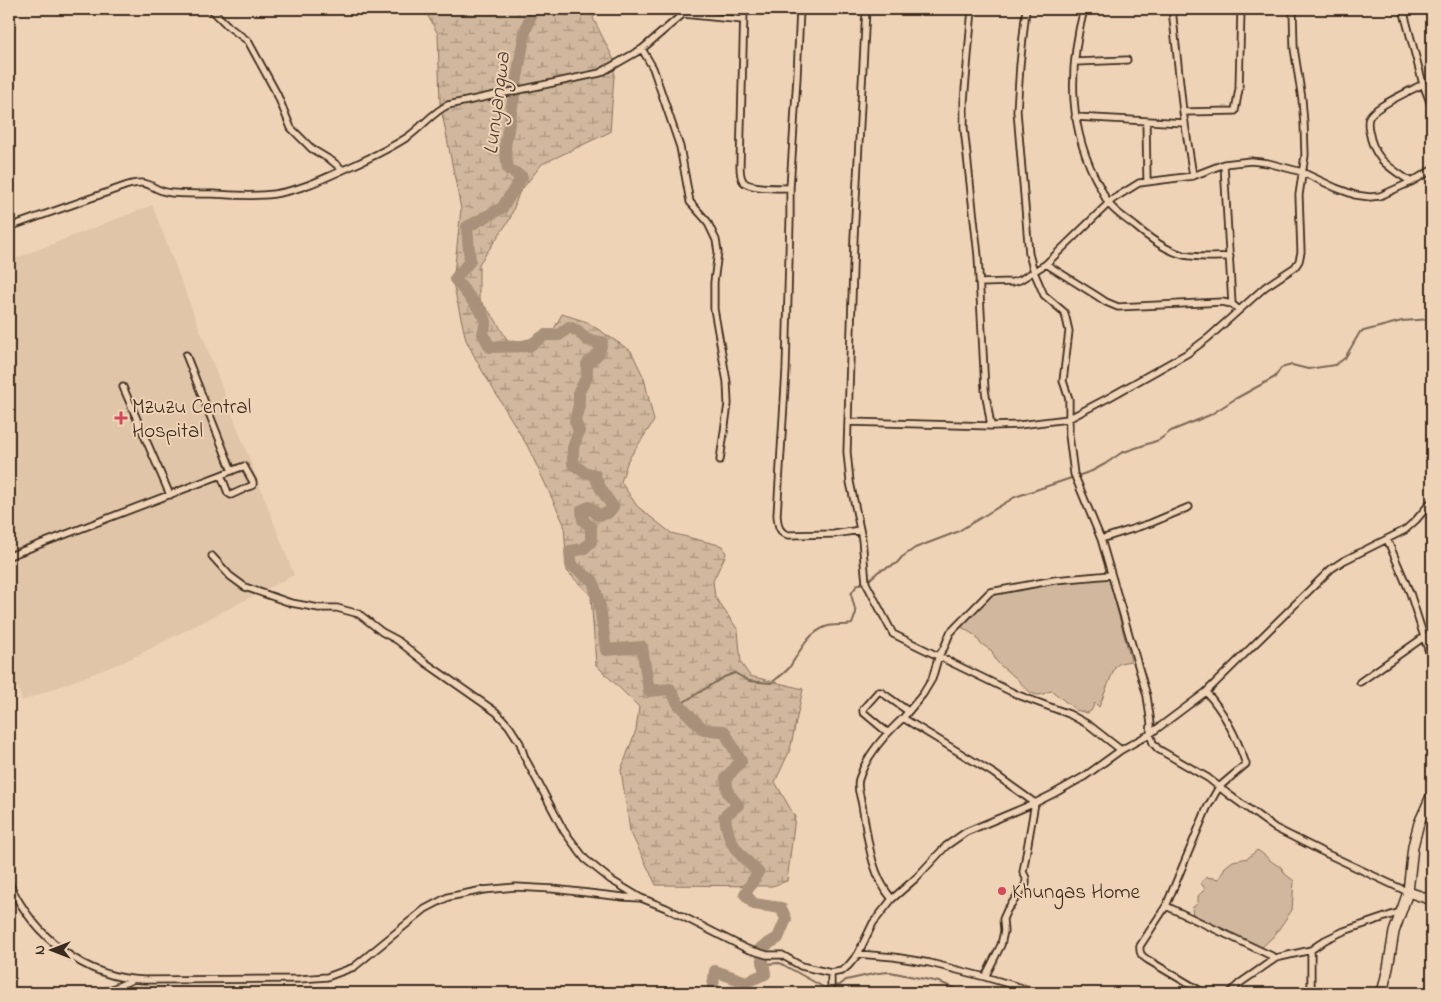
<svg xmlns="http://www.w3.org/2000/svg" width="1441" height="1002" font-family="'Indie Flower',sans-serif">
<defs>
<pattern id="wetland-marsh" width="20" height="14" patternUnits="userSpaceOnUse" patternTransform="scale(1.25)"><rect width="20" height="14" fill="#d1b79d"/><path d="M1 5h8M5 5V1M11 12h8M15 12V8" fill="none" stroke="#ab957f"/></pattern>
</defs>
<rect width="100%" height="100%" fill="#efd3b6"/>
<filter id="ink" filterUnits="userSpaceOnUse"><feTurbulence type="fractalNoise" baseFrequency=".02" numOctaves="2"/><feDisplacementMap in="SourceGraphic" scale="10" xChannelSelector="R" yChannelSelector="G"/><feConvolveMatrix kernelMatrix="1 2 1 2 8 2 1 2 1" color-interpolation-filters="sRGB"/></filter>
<g filter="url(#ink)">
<path fill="#e0c5a9" d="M152,205L294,575L126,661L22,701L17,686L9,690V261Z"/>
<path fill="#d1b79d" stroke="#86705e" d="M1100,578L1109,579L1131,661L1120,663L1115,667L1099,707L1095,703L1091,711L1087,713L1076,710L1052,691C1047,691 1045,694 1040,695C1029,696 1022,683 1015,677C1005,669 995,664 992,651L980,643L976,636L958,625L990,594L1030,585Z
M1257,850C1266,855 1271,863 1281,867L1285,874L1294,881L1292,910L1274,936L1261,948L1193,916L1192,908L1198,903V896L1205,889L1201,883L1206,877L1219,879L1225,867L1233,861L1248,858Z"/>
<path fill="url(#wetland-marsh)" stroke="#86705e" d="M424,9H601L593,18L615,62L610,132L542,164L519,193L510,219L479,264V299L495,319L509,343L530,339L554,329L562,314L587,322L631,351L644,378L654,421L628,460L621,482L637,506L671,533L723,546L726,554L713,581L715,597L738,630L741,663L750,676L803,689L790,750L775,782L795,817L787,881L772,886L656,885L630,831L621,770L636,730L639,707L596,665L591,596L567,571L564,524L528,447L480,367L466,340L453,283L461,209L440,103L438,34Z"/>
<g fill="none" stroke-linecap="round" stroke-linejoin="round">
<path stroke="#7c6755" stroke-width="2" d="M679,705L724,677L735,673L749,681L771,683C776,679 784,674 789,668C800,652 806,635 825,627C833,624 843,626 852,624L856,613L851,594L857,585L869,580L879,571L896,564L902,557L915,548L957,532L1015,497L1092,471L1105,464L1121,453L1159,440L1171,431L1210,415L1235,399L1275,377L1281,368L1292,365L1308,369L1335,365L1345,358L1360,332L1402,321L1432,319
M763,964L780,963L825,988L840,985L846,980L878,973L890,972L939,982L967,993"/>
<path stroke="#a8907a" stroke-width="12" d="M533,9L525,32L505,147L508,169L522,177L502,208L467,227L470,261L455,279L480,310L486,321L483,334L490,347L529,346L545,335H559L569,327L578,331L587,340L602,342L599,353L587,364V377L579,391V405L575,421L579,431L573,448V464L584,472L595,475C598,488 606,496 613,507L608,513L598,515L589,507L582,510L583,520L591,527V542L583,549L570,551L571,565L593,581L600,606L606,650L642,647L649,691L670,689L679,705L704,730L724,731L741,761L726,778L728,793L738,805L725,816C728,845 738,853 758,872L745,894L754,904L781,908L786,919L778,938L761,948L765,974L746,982L715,971L712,993"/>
<g stroke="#3b2a1e" stroke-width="9">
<path id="street" d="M211,9L229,27L248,41L277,94L291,128L312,149L332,161L343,170
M679,9L683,14L743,20
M744,9L740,165C740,170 740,177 743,181C748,189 780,188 790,188
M800,9L797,77L790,188V220L786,370L777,515C778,524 778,532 788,535L834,534L860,530
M866,9L854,237L847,452L850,482L862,539L866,583L893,634L1018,695L1069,714L1089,725L1121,750
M972,9L964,101V128L978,256L985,390L991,426
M1026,9L1020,65L1017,111L1029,254L1034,272L1044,295L1064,312L1066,318L1069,331L1063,381L1069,399V435L1074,474L1101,539L1147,696L1151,724L1150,734L1153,743L1158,749L1208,778L1228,794L1275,828L1321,851L1408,892
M1084,9C1068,70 1068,130 1100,187C1103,192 1105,199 1109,204C1115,212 1126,219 1135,226C1148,237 1164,249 1180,254C1195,259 1214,256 1230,257
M1172,9L1183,112L1193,176
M1403,9L1423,84L1432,107
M642,49L653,68L680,147L690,202L707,221L716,240L718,252L714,282V309L727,382L728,404L720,460
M1075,62L1127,60
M1183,112L1235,111L1239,89L1241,9
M1075,117L1185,123
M1146,121L1147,181
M1224,164L1232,304
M1411,182C1389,167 1374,160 1369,131C1368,126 1367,120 1370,116C1376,106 1412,90 1423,84
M9,227L125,186C153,177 149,191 172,193C185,194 199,194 213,194C233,195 254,197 274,194C302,190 327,177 352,166C372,157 391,148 409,136C423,126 433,112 448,105L600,73L642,49L683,14
M1046,264L1097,296L1106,302L1118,307L1222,302L1232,304L1238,309
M979,283L1013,282L1020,280L1046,264L1113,199L1139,183L1193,176L1224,164L1251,161L1268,163L1302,172L1336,188L1355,195L1370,197L1380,196L1411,182L1432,170
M186,355L232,471
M123,387L170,495
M849,422L992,426L1019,425L1068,419L1108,398L1188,353L1208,338L1265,287L1295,267L1299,261L1301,252L1299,195L1305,155L1304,124L1302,99L1294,48L1293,9
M244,466L253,482V485L231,495L228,493L221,475Z
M1101,539L1151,523L1189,507
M1387,539L1410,593L1432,662
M9,556L221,475
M212,556L230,576L245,587L291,603L319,608H337L359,614L382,632L397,640L426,663L496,712L509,726L520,743L525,758L564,831L585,859L611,880L641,898L666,908L747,949L767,955H782L801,966L831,973L842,971L848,966L858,954L873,923L892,899L916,878L946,846L966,832L1035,803L1053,794L1085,776L1121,750L1150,734L1206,692L1331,569L1343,561L1405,530L1416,520L1432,501
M1360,682L1424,637
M888,733L863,712V709L878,692H881L908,711
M9,883C34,936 83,978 144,980L300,979L327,977L354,967L425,909L448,897L483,890L516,887L553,889L623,897L640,898
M892,899C870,873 868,838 862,805C861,797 856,788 859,779C867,754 885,735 903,718
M1166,906L1276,958
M1311,950V993
M858,954L894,957L930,963L985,977L1026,989L1035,993
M831,973V993
M985,977L1001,945L1004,931L1003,919L1007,910L1026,884V878L1023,872L1035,803L993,773L903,718L923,694L932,679L939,655L944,648L950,633L990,592L1055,580L1111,575
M103,993L132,980
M1204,993L1148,960C1142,956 1139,954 1140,946L1166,906L1207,808L1219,787L1246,764C1237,738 1225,713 1206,692
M1230,993L1240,983L1276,958L1311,950L1325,940L1344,931L1400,912"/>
</g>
<g stroke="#3b2a1e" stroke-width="12">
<path id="secondary" d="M1408,892L1432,900
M1382,993L1388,968L1394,932L1408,892L1413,846L1419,823L1432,794"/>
</g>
<use href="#street" stroke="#efd3b6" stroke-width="5.5"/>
<use href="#secondary" stroke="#efd3b6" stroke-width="9"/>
</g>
</g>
<g fill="#d1495b" stroke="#efd3b6" stroke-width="2">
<path d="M118.5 410.5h5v5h5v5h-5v5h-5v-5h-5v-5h5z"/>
<circle cx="1002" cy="891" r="5"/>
</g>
<g text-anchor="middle" stroke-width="4" stroke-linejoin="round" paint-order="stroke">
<g font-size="21" fill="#3b2a1e" stroke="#efd3b6" text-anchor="start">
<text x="132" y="413">Mzuzu Central<tspan x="132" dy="24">Hospital</tspan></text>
<text x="1012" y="898">Khungas Home</text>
</g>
<g font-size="22" font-style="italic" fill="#513e30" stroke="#efd3b6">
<text transform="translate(495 103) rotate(-83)" y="8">Lunyangwa</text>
</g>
</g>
<rect width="1441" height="1002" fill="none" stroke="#efd3b6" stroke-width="30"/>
<rect x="15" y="15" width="1411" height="972" fill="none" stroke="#3b2a1e" stroke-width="2" filter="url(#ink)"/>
<g transform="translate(52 950) rotate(270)" stroke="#efd3b6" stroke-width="4" paint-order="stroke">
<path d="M0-4L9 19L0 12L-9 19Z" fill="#3b2a1e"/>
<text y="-8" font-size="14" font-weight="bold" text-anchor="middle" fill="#3b2a1e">N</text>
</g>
</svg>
